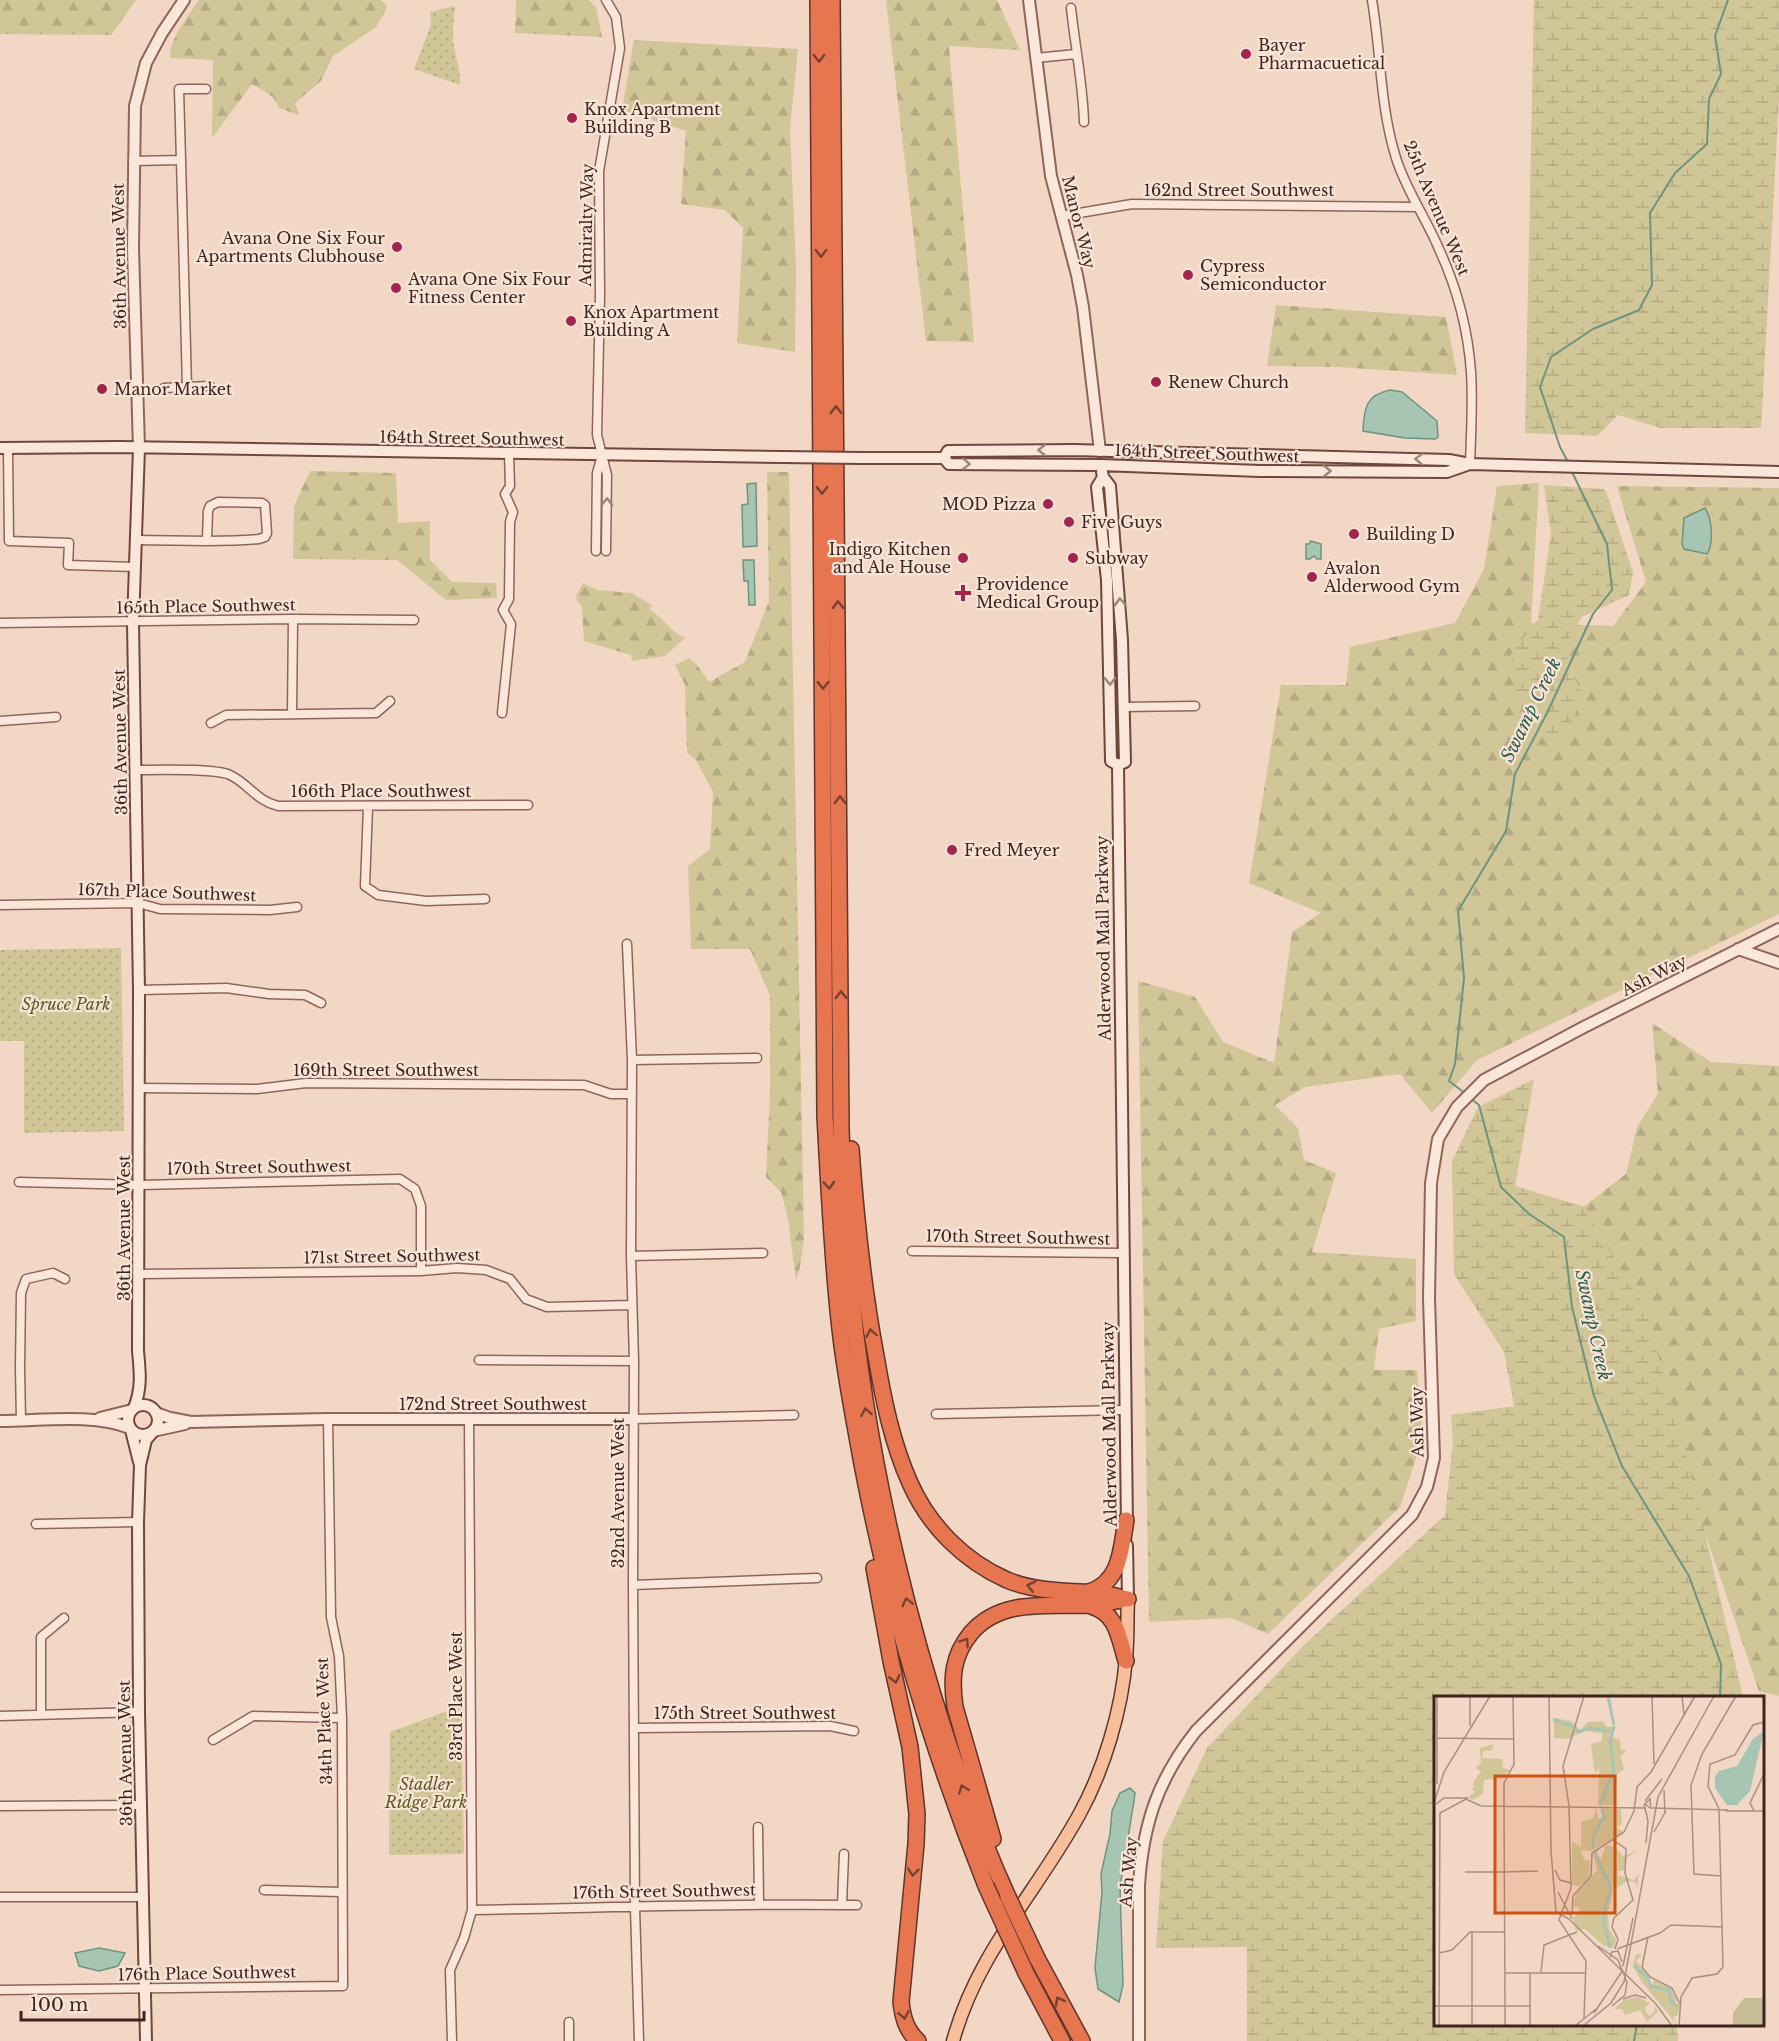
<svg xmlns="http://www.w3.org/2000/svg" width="1779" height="2041" font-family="'Libre Baskerville',serif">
<defs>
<pattern id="forest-firs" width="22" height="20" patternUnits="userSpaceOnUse" patternTransform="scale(1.5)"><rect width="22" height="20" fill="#d1c698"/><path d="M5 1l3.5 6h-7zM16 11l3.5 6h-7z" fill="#b4aa83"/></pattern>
<pattern id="wetland-marsh" width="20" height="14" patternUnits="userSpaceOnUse" patternTransform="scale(1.5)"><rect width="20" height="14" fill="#d1c698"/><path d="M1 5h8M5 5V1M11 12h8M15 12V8" fill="none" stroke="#b4aa83"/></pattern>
<pattern id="park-dots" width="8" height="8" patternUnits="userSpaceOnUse" patternTransform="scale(1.5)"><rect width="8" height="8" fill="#d1c698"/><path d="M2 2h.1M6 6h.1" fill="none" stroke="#b4aa83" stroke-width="1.8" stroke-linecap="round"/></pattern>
</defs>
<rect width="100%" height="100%" fill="#f2d7c5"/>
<path fill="url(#forest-firs)" d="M0,0H136L111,35L0,34Z
M199,0H381L387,6L383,16L376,27L333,56L321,81L295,103L299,115L279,108L273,97L252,84L212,138L213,60L170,58C170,37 188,17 199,0Z
M516,0H589L596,7L602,37L515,33Z
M886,0H997L1020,50L949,46L974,342L926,341Z
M634,40L798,49L790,129L796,267L795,352L737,343L743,228L725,210L681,204L686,131L622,110Z
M1276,305L1446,317L1457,375L1338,367L1267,366Z
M310,471L396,473L398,523L430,521V560L452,582L496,583L497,598L446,600L397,560L293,559L294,506Z
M767,472H789L804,1239L800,1267L796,1281L788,1219L781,1192L766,1177L770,1093V996L750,949H691L688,866L710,849L713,792L696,760L687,753L685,685L675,665L689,658L697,665L709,682L745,662L769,601Z
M1539,483L1531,623L1613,626L1646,582L1617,486L1779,488V914L1477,1060L1432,1113L1400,1074L1305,1087L1275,1105L1298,1128L1304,1160L1336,1173L1312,1252L1416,1259V1321L1379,1329L1374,1370H1417L1423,1437L1400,1507L1268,1634L1231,1618L1149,1622L1138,981L1195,997L1223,1042L1274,1063L1292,932L1321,913L1249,883L1281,685H1346L1350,647L1455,623L1484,569L1497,486Z
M583,583L598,590L632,593L652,605L650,610C664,618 670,632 685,638L665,656L632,661L631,655L584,641L582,607L577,601L576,596Z
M1652,1023L1711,1062L1779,1066V1696L1759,1691L1662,1407L1574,1214L1626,1174L1637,1127L1658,1094Z"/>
<path fill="url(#wetland-marsh)" d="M1534,0H1779V100L1761,428H1661L1618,415L1597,436L1525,433Z
M1544,485L1605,489L1633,572L1629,595L1582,617L1563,650L1583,697L1562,742L1522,723L1511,654L1538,619L1551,534Z
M1534,1079L1515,1186L1582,1206L1645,1308L1692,1477L1743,1697L1436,1698V2024L1677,2025L1678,2041H1247V1947L1156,1948L1163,1841L1207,1748L1303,1646L1445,1515L1453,1441L1451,1415L1514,1406L1504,1352L1454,1274L1452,1161L1478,1107Z"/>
<path fill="url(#park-dots)" d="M455,6C454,20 451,37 455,51C457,62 461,73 460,85L414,69L431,25L430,12Z
M121,948L124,1131L24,1133V1041H0V950Z
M461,1706L464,1854L389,1855L390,1732Z"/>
<path fill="#d1c698" d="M47,1001H83V1021L47,1020Z"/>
<path fill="#a7c5b3" stroke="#6d947e" stroke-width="1.5" d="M1390,390L1402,392L1437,421L1438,437L1435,439L1405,438L1363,431C1364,408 1366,395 1390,390Z
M756,483L757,546L743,547L742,505L748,504L747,484Z
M1705,508C1712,518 1714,543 1707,554L1684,549L1682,544L1684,518Z
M1311,541L1321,544V559H1317L1314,556L1310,559H1306V544H1309Z
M743,560H754L755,605H749L748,581H744Z
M1130,1788L1135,1793L1134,1801L1120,1887L1123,1985L1119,2002L1098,1989L1095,1968L1102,1892L1101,1874L1110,1834L1112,1811L1120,1793Z
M99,1948L125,1953L118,1966L99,1971L79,1966L75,1953Z"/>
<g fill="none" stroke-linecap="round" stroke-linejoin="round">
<path stroke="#6d947e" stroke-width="2" d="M1568,462L1560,447L1540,387L1551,357L1593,329L1639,310L1652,285L1650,213L1675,173L1707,144L1709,99L1721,74L1715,36L1728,0
M1466,1094L1449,1081L1455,1064L1464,978L1458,911L1506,831L1515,774L1547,713L1593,614L1612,590L1607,544L1571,470
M1470,1098L1479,1105L1501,1187L1529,1214L1564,1237L1572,1307L1594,1396L1622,1466L1689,1576L1721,1664L1720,1698
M1634,2041L1637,2024"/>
<g stroke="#8f6559" stroke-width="11">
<path id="minor" d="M1372,0C1381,53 1380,107 1396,158C1406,190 1426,218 1439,249C1457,288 1468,330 1471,372C1473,403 1471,434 1470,464
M1071,8C1075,46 1083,84 1084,122
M1036,58L1076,54
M181,160L179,89H206
M133,161L181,160L187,387L210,386
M1062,216L1132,204L1417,207
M164,388L187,387
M8,448L9,541L69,543L68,565L135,567
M136,540C177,540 219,543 259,539L265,537L267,533L265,505L262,503L218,502L210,506L208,511L207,540
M596,551L597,473L602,455
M606,551L607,475L597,435L600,295L599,171L620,48L616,17L606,0
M0,623L293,619L414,620
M1123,707L1195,706
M502,713L511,624L503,610L509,599L510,522L513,512L505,494L510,486L509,454
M292,714L293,619
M0,721L56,717
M211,723L226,715L376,713L390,701
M135,770C156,770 215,768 230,775C249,784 255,800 278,806L528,805
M368,807L365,886L378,895L426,901L485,899
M0,905L138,903L160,909L270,910L297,907
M627,944L632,1060L631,1256L634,1361L633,1585L635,1908L639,2041
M139,990L226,988L269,994L305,995L321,1003
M632,1060L757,1058
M139,1088L257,1089L306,1083L584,1085L611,1094H632
M19,1182L140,1185L400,1179L415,1189L421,1206V1271
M912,1251L1123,1253
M631,1256L763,1253
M139,1274L421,1271L457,1268L486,1270L510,1279L526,1299L547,1307L632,1305
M479,1360L634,1361
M936,1414L1124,1410
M634,1419L794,1415
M21,1421L20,1368L21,1293L26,1279L53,1273L65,1279
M36,1524L138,1522
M633,1585L817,1578
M41,1714V1637L64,1618
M0,1716L139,1712
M635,1728L830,1726L854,1731
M213,1740L253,1716L342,1718
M0,1806L140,1805
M758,1827L759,1903
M264,1890L341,1892
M0,1897H143
M842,1905L844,1854
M472,1910C600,1908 729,1903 857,1905
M0,1990L343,1986L342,1718L339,1656L331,1617L328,1419
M569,2022V2041
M452,2041L450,1970L464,1938L472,1910L469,1419"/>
</g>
<g stroke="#8f6559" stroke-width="14">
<path id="tertiary" d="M1029,0L1051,176L1077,275L1083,307L1100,451
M139,448L133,248L135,106L146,63L162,33L184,0
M1738,949L1779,963
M156,1413L170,1418L191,1422L328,1419H634
M100,1418L132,1410
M0,1421C40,1421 93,1413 130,1428
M153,1431L185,1424
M1139,2041V1885C1143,1824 1158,1779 1196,1731L1412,1515L1427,1487L1434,1458L1429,1298L1431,1183L1438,1139L1457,1107L1484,1080L1584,1027L1779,929"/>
</g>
<g stroke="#71463c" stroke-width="14">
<path id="secondary" d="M0,448L120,447L783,457
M861,458H944L948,451L1074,450L1449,460L1470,464L1779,472
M944,458L949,464L1101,465L1260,471L1447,472L1467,465
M1102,472L1103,477L1110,486L1122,640L1125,762L1118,765
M1103,477L1097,487L1107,580L1111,761L1118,765L1127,1526
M128 1420a15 15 0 1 1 30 0a15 15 0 1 1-30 0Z
M134,1408C142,1388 140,1372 138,1351L139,990L133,623L139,448
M131,1430L139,1462
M1127,1545L1128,1599
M146,2041L139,1712L138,1522L140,1465L146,1440L153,1432"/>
</g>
<g stroke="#5d352d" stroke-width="15">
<path id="primary" d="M953,2041C977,1953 1036,1893 1079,1815C1104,1770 1122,1709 1126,1658C1128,1638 1127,1619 1128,1599"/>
</g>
<g stroke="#5d352d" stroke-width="18">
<path id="motorway" d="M818,0L825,1116C829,1187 832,1259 840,1329C845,1375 854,1419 862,1464C890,1611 931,1748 986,1886
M832,0L841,1127C844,1290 866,1443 907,1602C933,1703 965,1802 1008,1897
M851,1149C856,1219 863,1287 876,1356C883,1398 892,1443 910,1483C929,1526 964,1561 1007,1580C1036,1592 1067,1591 1097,1593C1107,1593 1118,1597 1128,1599
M874,1568L891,1661L910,1747L917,1814L916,1844L901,2002C903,2018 906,2030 918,2041
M1089,1592C1121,1582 1121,1549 1126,1520
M1091,1606C1117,1613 1119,1638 1126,1661
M993,1839L955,1707C951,1679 952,1656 971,1633C1002,1597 1051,1607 1093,1605C1102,1604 1112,1602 1121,1600
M1038,1960L1082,2041
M1026,1973L1062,2041"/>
</g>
<use href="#minor" stroke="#fbe7da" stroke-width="8"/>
<use href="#tertiary" stroke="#fbe7da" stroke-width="10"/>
<use href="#secondary" stroke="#fbe7da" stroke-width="10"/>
<use href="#primary" stroke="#f7be9b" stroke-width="12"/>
<use href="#motorway" stroke="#e77650" stroke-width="15"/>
<g stroke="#71463c" stroke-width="14" stroke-linecap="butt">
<path id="secondary-bridge" d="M783,457L861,458"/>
</g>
<g stroke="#5d352d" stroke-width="18" stroke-linecap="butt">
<path id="motorway-bridge" d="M986,1886L1026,1973
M1008,1897L1038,1960"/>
</g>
<use href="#secondary-bridge" stroke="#fbe7da" stroke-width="10"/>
<use href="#motorway-bridge" stroke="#e77650" stroke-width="15"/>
</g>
<defs><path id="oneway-chevron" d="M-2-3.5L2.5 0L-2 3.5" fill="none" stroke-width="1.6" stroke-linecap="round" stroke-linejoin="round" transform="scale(1.5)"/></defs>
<g stroke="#794130">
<use href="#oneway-chevron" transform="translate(819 58) rotate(89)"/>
<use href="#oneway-chevron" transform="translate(821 253) rotate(90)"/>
<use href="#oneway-chevron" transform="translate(836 410) rotate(-91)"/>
<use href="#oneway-chevron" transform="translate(822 490) rotate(90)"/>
<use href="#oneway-chevron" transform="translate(838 605) rotate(-91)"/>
<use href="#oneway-chevron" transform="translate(823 685) rotate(90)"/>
<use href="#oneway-chevron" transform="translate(840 800) rotate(-91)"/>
<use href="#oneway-chevron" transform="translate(841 995) rotate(-91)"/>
<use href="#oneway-chevron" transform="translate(829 1185) rotate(87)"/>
<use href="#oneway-chevron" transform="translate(871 1333) rotate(-100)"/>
<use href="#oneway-chevron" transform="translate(866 1412) rotate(-100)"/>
<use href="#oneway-chevron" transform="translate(1031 1586) rotate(-167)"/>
<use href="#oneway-chevron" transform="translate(907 1602) rotate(-104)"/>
<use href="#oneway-chevron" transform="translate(965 1642) rotate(-56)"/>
<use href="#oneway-chevron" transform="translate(895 1679) rotate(77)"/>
<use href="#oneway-chevron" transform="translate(963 1789) rotate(-110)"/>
<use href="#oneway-chevron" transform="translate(913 1872) rotate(96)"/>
<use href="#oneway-chevron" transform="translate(1059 2001) rotate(-119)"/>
<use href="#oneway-chevron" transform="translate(904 2015) rotate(78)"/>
</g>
<g stroke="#9c867c">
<use href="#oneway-chevron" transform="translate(1042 450) rotate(180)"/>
<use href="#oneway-chevron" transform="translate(1419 459) rotate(-178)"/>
<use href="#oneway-chevron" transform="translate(966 464) rotate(2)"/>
<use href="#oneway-chevron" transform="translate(1327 471)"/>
<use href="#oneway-chevron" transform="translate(607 502) rotate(-89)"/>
<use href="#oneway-chevron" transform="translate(1120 602) rotate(-93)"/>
<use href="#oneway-chevron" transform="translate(1110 681) rotate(89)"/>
</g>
<g fill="#a3244c" stroke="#f8e4d6" stroke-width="2">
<circle cx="1246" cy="54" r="6"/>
<circle cx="572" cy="118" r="6"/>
<circle cx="397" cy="247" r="6"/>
<circle cx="1188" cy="275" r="6"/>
<circle cx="396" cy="288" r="6"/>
<circle cx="571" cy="321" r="6"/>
<circle cx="1156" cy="382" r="6"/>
<circle cx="102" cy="389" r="6"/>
<circle cx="1048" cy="504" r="6"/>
<circle cx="1069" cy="522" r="6"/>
<circle cx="1354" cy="534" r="6"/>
<circle cx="963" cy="558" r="6"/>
<circle cx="1073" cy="558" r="6"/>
<circle cx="1312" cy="577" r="6"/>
<path d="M960 584h6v6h6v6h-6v6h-6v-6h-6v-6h6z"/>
<circle cx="952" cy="850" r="6"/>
</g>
<g text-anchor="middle" stroke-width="4.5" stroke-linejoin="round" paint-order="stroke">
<g font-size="16" fill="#3e241e" stroke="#f8e4d6" text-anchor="start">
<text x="1258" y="51">Bayer<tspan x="1258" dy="18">Pharmacuetical</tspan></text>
<text x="584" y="115">Knox Apartment<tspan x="584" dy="18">Building B</tspan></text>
<text x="385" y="244" text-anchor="end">Avana One Six Four<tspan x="385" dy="18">Apartments Clubhouse</tspan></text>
<text x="1200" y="272">Cypress<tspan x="1200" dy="18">Semiconductor</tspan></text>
<text x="408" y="285">Avana One Six Four<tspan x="408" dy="18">Fitness Center</tspan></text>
<text x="583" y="318">Knox Apartment<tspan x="583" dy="18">Building A</tspan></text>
<text x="1168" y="388">Renew Church</text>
<text x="114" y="395">Manor Market</text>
<text x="1036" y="510" text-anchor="end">MOD Pizza</text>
<text x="1081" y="528">Five Guys</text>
<text x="1366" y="540">Building D</text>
<text x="951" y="555" text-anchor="end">Indigo Kitchen<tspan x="951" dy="18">and Ale House</tspan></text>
<text x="1085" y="564">Subway</text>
<text x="1324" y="574">Avalon<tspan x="1324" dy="18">Alderwood Gym</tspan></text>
<text x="976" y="590">Providence<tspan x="976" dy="18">Medical Group</tspan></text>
<text x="964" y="856">Fred Meyer</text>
</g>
<g font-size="16" fill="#3e241e" stroke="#f8e4d6">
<text x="1239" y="196">162nd Street Southwest</text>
<text transform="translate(1437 208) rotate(67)" y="6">25th Avenue West</text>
<text transform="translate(1079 222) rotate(76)" y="6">Manor Way</text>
<text transform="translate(586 225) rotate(-89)" y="6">Admiralty Way</text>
<text transform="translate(119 256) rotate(-91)" y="6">36th Avenue West</text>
<text transform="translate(472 438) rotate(1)" y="6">164th Street Southwest</text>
<text transform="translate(1207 453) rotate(2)" y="6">164th Street Southwest</text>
<text transform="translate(206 606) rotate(-1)" y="6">165th Place Southwest</text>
<text transform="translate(120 742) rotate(-91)" y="6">36th Avenue West</text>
<text x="381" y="797">166th Place Southwest</text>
<text transform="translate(167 892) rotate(2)" y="6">167th Place Southwest</text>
<text transform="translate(1103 938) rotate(-91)" y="6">Alderwood Mall Parkway</text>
<text transform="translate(1654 975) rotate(-27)" y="6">Ash Way</text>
<text x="386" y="1076">169th Street Southwest</text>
<text transform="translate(259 1167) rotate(-1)" y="6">170th Street Southwest</text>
<text transform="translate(124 1228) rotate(-90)" y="6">36th Avenue West</text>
<text transform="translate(1018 1237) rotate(1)" y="6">170th Street Southwest</text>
<text transform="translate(392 1256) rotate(-1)" y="6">171st Street Southwest</text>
<text x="493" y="1410">172nd Street Southwest</text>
<text transform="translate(1417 1422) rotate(-91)" y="6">Ash Way</text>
<text transform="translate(1109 1424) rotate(-91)" y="6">Alderwood Mall Parkway</text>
<text transform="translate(618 1493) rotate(-90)" y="6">32nd Avenue West</text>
<text transform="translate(456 1696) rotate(-90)" y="6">33rd Place West</text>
<text x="745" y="1719">175th Street Southwest</text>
<text transform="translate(324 1721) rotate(-92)" y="6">34th Place West</text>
<text transform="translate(125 1753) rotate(-91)" y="6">36th Avenue West</text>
<text transform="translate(1128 1872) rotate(-85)" y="6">Ash Way</text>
<text transform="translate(664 1891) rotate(-1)" y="6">176th Street Southwest</text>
<text transform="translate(207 1973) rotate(-1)" y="6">176th Place Southwest</text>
</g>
<g font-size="16" font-style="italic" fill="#5c5923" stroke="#f8e4d6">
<text x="66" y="1010">Spruce Park</text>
<text x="426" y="1790">Stadler<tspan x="426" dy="18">Ridge Park</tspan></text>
</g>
<g font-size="18" font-style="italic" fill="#2c5f4c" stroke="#f8e4d6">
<text transform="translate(1531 710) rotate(-64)" y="6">Swamp Creek</text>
<text transform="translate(1593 1325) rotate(78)" y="6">Swamp Creek</text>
</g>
</g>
<g transform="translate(1434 1696)">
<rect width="330" height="330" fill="#f2d7c5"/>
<path d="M120,22L137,25L146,34L154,26L169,25L173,31L182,30L178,41L186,44L187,54H192L187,61L190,73L182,79V108L176,106L167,69L162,77L160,72L157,48L168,45V37L150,35L134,43L120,42ZM60,48L57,55H49L48,62L68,63L69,72L76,74L68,82L50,84L49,98L38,104L34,101L41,96L37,92H41L39,87L47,75L41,72L47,67L46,52ZM162,112L164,122H169L170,112L187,113L188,128L182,131L189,136L157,155L147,154L150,164L156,165L155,181L146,190L138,189V146L147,151V126L159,122ZM172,149L182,152L189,160L203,155L191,163L190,175H184V179L200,184L205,178L203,191L201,186L194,185L180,194L167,162ZM202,258L208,259L202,265L216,282L215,288L220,289L219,284L237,292L243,305L239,308H246L244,319L239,321L244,330L207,285L199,269ZM203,301L216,307L211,312L214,320L220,317L221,311L235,330L224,315L213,326L206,314L191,319L188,313H180L190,304Z" fill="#d1c698"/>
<path d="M180,45L185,59L180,109H164L166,48ZM164,152L163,160L172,168L179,195L174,216L175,233L182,244L180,252L169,249L151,233L142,235L139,221L145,218V211H139L142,198L163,174L159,158Z" fill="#d1c698"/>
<path d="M310,302H330V330H299V317Z" fill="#c6bd97"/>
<path d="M330,35L316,95L303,109H293L281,92V81L285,75L303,70L319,43Z" fill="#a7c5b3"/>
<path fill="none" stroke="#a7c5b3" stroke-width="3" d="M174,0L180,29M119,23L139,31M141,32L145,36L155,32L176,35M166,109L180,73L176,46L180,30M159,153V141L170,120L168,113M161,157L177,192L169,221L176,252M200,270L212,280L217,290L235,294L237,306L244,310"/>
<path fill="none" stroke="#aa8f82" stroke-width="1.5" d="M3,0V88M115,0L117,155L122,216L135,223L222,308L238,330M205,0H224M218,0L220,68M248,0L250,19M36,1V30M3,42L80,43M230,94L231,118M211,105L228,83M0,107L10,76L56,0M2,108L10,102H34M210,108L214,125L212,147M70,110V87L80,68L79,0M70,110L71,306M135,110L129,70L150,0M135,110L137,192L125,224L152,265L150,322M216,112L211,108L216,103L217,113M218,112L294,114M285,113L274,90L276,68L301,59L319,29L330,26M292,115H330M320,115L316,107L330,78M220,136L232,115M179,144L192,153L191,177L199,204L180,222L178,231L184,243L181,253M121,174L126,184L137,187M31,176H70M71,176L104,175M287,180L260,178L257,89L268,58L302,0M124,196L138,223M138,219L139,200L157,180L158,157L190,136L200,115L203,91L217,76L261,0M38,236V330M214,241L208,271L216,281L238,292L246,308M164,250L184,264L193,286L191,299L178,310M183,253L226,237L237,229L289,231M5,257L18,254L36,236H70M176,261L178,256L184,255L188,266M189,270L199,222M107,276L110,249L143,236M71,277H152M189,303L201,299L212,302M71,305V330M0,310H96M160,317L189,274M5,330L6,117L32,103L47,110L212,112M96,330V277M141,330L162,313M149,330L177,307L190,286L224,101L280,0M245,330L247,301L258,282L283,278L289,271L285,113"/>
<path fill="#ce510f" fill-opacity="0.15" stroke="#ce510f" stroke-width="3" d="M61,80H181V217H61Z"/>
<rect width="330" height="330" fill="none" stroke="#3e241e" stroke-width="3"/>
</g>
<path d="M21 2011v9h123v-9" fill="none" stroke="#3e241e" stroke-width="3"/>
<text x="30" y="2011" font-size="18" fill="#3e241e" stroke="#f8e4d6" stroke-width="4.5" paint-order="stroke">100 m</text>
</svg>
